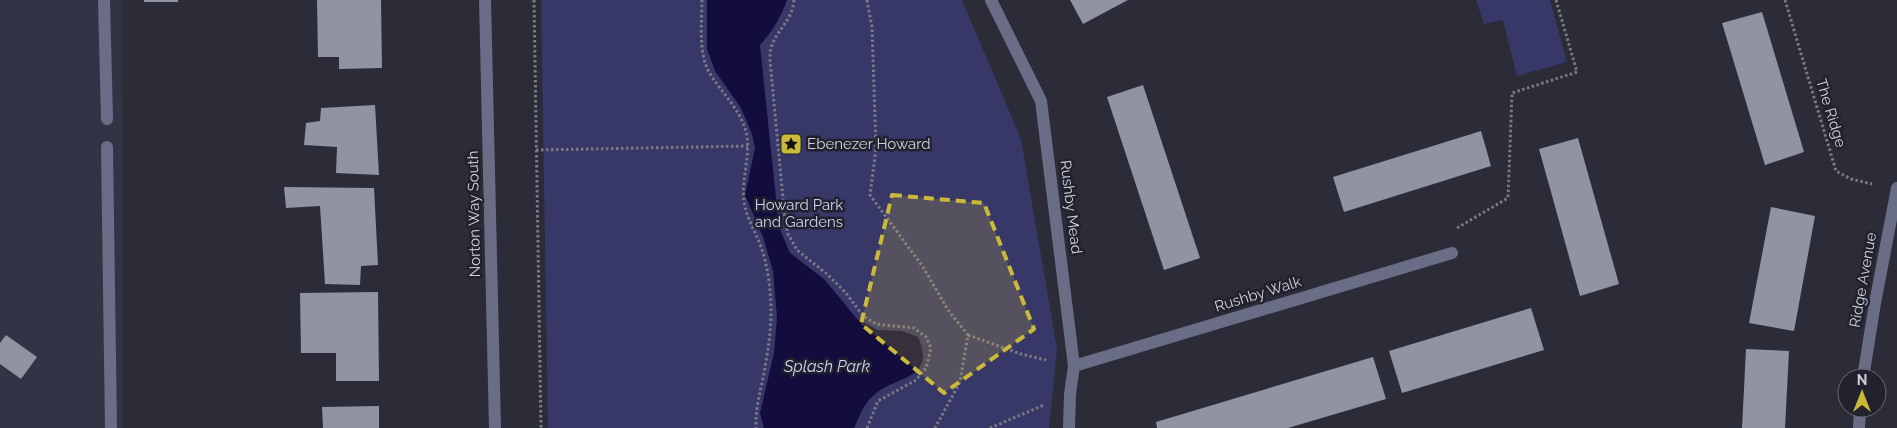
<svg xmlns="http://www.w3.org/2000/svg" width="1897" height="428" font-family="Raleway,sans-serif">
<rect width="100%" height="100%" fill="#2b2c38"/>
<path fill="#323446" d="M0,0H122L123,428H0Z"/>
<path fill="#373768" d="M541,0H962L1021,139L1057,349L1049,428H548Z
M1476,0H1550L1567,62L1517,76L1503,20L1484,24Z"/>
<path fill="#130d3e" d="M707,0H787C781,17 772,32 760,45L779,227L790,253L825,280L857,319L878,330L902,331L918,337C937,381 896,375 874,395C863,404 860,416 854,428H764L760,413L774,353L777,317L773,271L763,237L745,195L755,148L752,134L741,108L715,71L707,49Z"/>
<path fill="#9293a2" d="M144,0H178V2H144Z
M317,0H381L382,68L339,69V57H318Z
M1070,0H1128L1083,24Z
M1762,12L1804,152L1765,165L1722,23Z
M1143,85L1200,258L1164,270L1107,97Z
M375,105L379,175L336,173L337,147L304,145L306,123L320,121L321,108Z
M1481,131L1491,166L1344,212L1333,177Z
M1578,138L1619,284L1580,296L1539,149Z
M284,187L374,188L378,265L361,266L360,285L325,284L320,206L286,208Z
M1771,207L1815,216L1794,331L1749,323Z
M378,292L379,381H336V353H301L300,293Z
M1531,308L1544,350L1402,393L1389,351Z
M6,335L37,357L21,379L0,364V343Z
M1746,349L1789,351L1785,428H1742Z
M1373,357L1386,399L1288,428H1157L1156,422Z
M379,406V428H323L322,407Z"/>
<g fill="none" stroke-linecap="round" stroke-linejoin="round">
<path stroke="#797a84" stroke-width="3" stroke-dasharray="2.5 2.5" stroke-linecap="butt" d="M534,0L541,428
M702,0C702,22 698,52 709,72C721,93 743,111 747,137C750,159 741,180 744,201C746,218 756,232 761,247C768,267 771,290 771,311C771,328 769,344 766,361C763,384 755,404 756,428
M794,0C792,22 776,30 771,48C770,52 770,56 770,60L785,220L788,234L797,250L827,274L846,293L863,316L876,324L914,328L926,337L931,348L926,368L916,380L878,401L867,428
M867,0L872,27L876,149L870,195L923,267L948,310L968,335L960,382L935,428
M1785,0L1836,171L1851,179L1872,184
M536,150L748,146
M1457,228L1508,198L1512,93L1577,72L1556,0
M968,335L1021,354L1046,360
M990,428L1044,405"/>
<path stroke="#6a6d86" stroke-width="12" d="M104,0L107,119
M485,0L495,428
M991,0L1041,101L1074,366L1070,394L1069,428
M107,147L111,428
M1074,366L1452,253
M1863,378L1875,303L1897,188
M1859,428L1860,408"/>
</g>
<path fill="#cbba39" fill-opacity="0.2" stroke="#cbba39" stroke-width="4" stroke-dasharray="10 6" stroke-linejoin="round" d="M892,195L984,203L1034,329L944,393L861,324Z"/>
<defs>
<g id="sight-square" transform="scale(1.125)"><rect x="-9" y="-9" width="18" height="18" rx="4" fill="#cbba39" stroke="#21222e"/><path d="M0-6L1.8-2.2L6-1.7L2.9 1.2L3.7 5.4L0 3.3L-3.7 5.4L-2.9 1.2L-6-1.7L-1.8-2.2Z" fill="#111"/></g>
</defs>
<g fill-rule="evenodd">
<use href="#sight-square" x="791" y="144"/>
</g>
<g text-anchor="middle" stroke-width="5" stroke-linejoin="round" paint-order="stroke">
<g font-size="15" fill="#d1d2da" stroke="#21222e">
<text transform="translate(1831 113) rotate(73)" y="5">The Ridge</text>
<text transform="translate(1071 207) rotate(83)" y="5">Rushby Mead</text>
<text transform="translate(474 214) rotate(-91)" y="5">Norton Way South</text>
<text transform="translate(1863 280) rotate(-80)" y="5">Ridge Avenue</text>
<text transform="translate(1258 294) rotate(-17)" y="5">Rushby Walk</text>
</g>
<g font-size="15" fill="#d1d2da" stroke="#21222e" text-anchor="start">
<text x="807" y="149">Ebenezer Howard</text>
</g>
<g font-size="15" fill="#ced1f3" stroke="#21222e">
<text x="799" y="210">Howard Park<tspan x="799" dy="17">and Gardens</tspan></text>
</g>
<g font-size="16" font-style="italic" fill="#d2d5f8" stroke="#21222e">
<text x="827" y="372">Splash Park</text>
</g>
</g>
<g transform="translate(1862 393)"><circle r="24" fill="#21222e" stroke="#676873"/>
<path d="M0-4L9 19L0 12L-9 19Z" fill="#cbba39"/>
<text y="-8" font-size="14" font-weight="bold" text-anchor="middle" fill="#d1d2da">N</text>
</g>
</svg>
